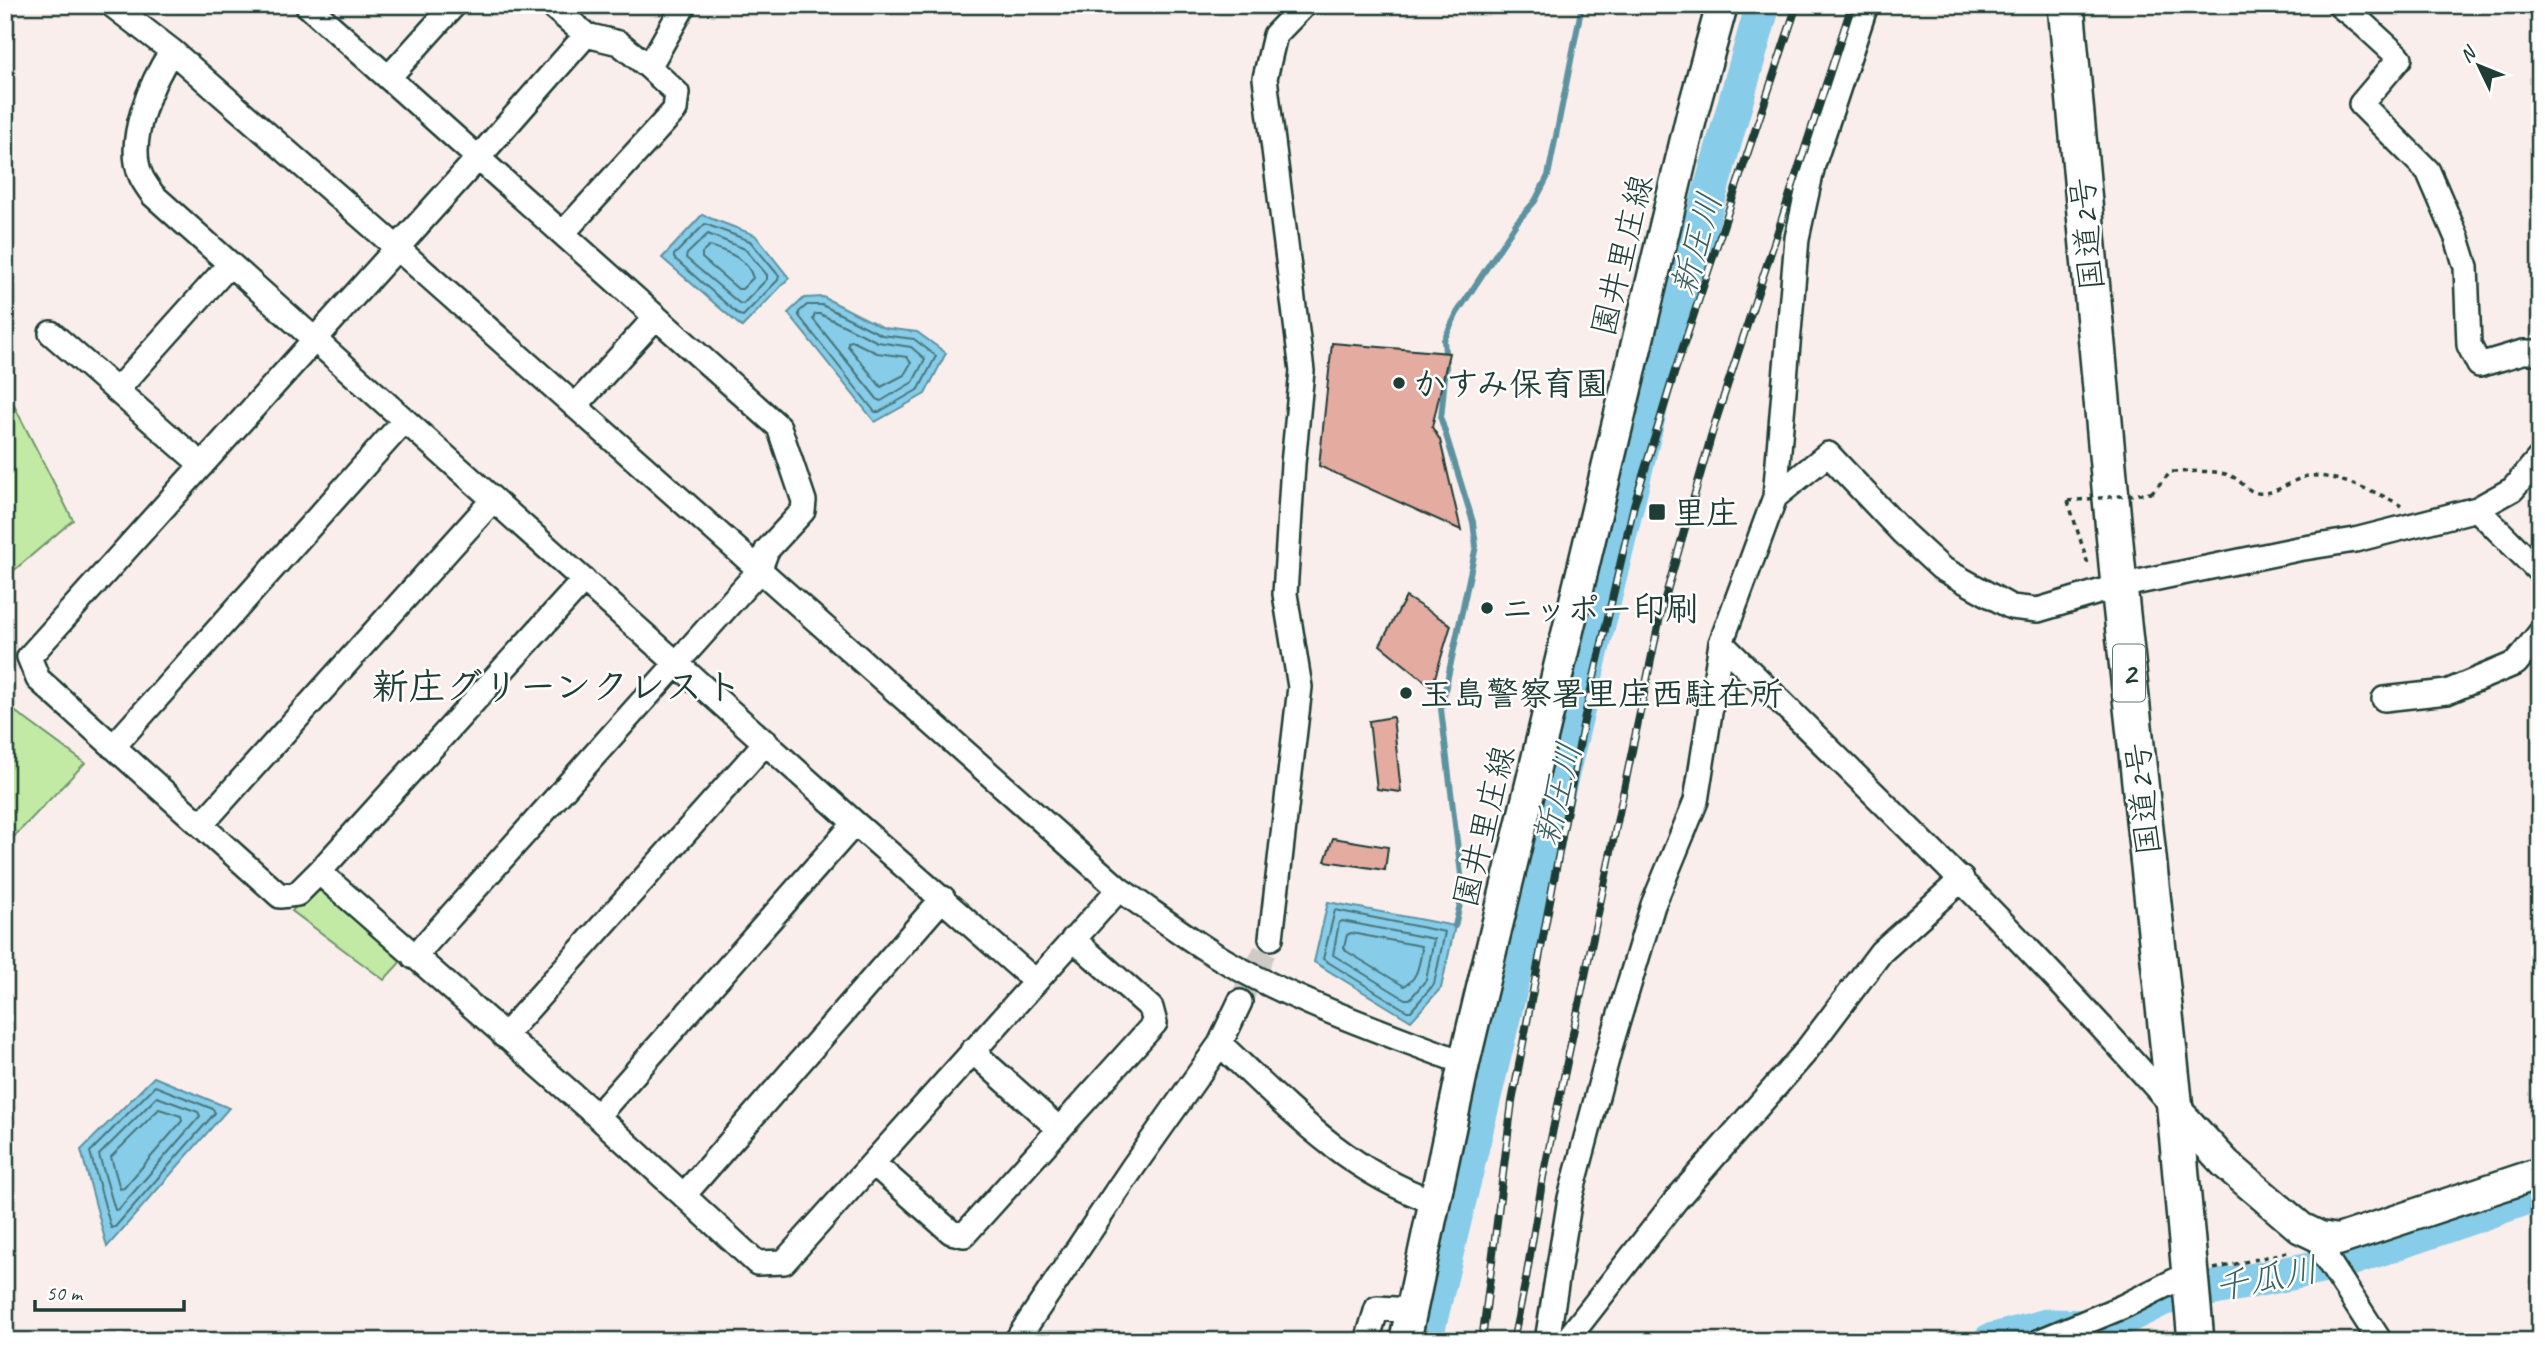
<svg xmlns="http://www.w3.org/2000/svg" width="2545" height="1346" font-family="Caveat,'Klee One',sans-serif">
<rect width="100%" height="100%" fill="#faeeec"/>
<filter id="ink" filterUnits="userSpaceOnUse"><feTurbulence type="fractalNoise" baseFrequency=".0143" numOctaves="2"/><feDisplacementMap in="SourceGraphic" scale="14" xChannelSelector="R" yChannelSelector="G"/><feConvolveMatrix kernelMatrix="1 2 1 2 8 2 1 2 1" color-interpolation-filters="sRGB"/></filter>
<g filter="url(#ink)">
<path fill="#c2eaa5" stroke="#70946c" stroke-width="2" d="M5,388L73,520L5,578Z
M5,704L85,763L5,846Z
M322,884L404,958L384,980L292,911L315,886Z"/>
<path fill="#87cce8" stroke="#5d93a0" stroke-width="2" d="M702,215L755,235L789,278L742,327L662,258Z
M823,297L884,328L917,332L946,353L925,394L875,422L788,313L804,298Z
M1328,902L1455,926L1441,988L1411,1021L1314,962Z
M154,1077L229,1108L107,1247L81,1150Z"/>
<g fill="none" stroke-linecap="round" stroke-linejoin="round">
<path stroke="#49767c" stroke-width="2" d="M705,224L750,241L779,276L778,280L743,316L739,315L674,258V255Z
M708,234L745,249L767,275V279L743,304L739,303L686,258L687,254Z
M710,246C728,252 748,259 753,278L742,289H738L702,258V253Z
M807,305H822L882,335L914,339L936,356L919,389L879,412H875L799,316V312Z
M815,314H820L878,342L911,347L925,359L913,382L881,401L878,400L813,319Z
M852,341L877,353L907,357L911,363L904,375L881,387L848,346V342Z
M1335,910L1445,932L1434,984L1411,1011H1407L1323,959Z
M1342,921L1434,939L1426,980L1410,999H1405L1333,955L1339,923Z
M1351,933L1421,946L1422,950C1419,964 1418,979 1404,986L1346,951L1344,947L1347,935Z
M155,1086L213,1109L215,1113L115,1227L111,1228L90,1152Z
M157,1097L198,1112L200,1116L119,1209L115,1210L99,1155Z
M159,1109L181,1116L182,1121L124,1188L120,1189L111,1157Z"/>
<path stroke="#5d93a0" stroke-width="6" d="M1455,926L1463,891L1441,709L1476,546L1473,522L1441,419L1446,366L1444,340L1457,313L1517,222L1535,201L1548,176L1582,5"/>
<path stroke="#87cce8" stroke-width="35" d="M1425,1341L1656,384L1763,5
M1990,1341L2047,1326L2105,1327L2164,1298L2336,1264L2540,1193"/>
</g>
<path fill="#e4aba0" stroke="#1f3d34" stroke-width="2" d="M1332,343L1449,353L1432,427L1440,440L1461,530L1319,466Z
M1406,597L1451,625L1432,687L1380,645Z
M1393,717L1401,792L1377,789L1369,721Z
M1333,838L1388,847L1385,870L1325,861Z"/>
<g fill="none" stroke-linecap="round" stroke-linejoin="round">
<path stroke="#cecbc7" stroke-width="23" stroke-dasharray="23 11" stroke-linecap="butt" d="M1240,1002L1271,938"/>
<g stroke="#1f3d34" stroke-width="28">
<path id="minor" d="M112,5L172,51L396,247L1119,889C1150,910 1180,933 1212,953C1290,1001 1379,1030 1464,1063
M307,5L779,427L804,501L803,511L767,550L759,571L414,957
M551,5L586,35L478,158L29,657L38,679L280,896L297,894L319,872L597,1116L757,1263L784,1262L1119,889
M2339,5L2364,25L2400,58L2361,104L2428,171L2457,238L2466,267L2469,345L2479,365L2523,352H2540
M586,35L619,43L649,67L684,5
M172,51C152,80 125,141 141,176C144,183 149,189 153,195L855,823L1035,981
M389,77L454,5
M563,233L675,110L677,93L649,67
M51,333L202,465
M117,390L230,264
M575,406L656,317
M1775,497L1828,454L1903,533L1941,568L2011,607L2038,610L2119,586L2298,549L2355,540L2477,509L2513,489L2540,457
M2477,509L2540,572
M1721,643C1875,795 2032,945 2175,1109
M2384,699L2447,692L2516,663L2540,633
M113,747L405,420
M201,825L493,500
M319,872L584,580
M1271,938L1300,687L1285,594L1293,464L1302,371L1265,78L1275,35L1304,5
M504,1036L766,742
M1220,1044C1287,1107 1346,1171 1435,1202
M972,1051L1059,1129
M597,1116L855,823
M873,1163L951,1232L964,1235L1155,1023L1151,1008L1073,939
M684,1195L943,898
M2320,1237L2325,1256L2380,1341
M1016,1341L1133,1167L1220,1044L1240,1002
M1367,1341L1377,1308L1412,1310
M1547,1341L1570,1198L1611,1044L1653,905L1696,801L1721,643L1775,497L1797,238L1813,165L1866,5
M1566,1341L1676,1200L1803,1055L1881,952L1962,879
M2040,1341L2122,1307L2188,1274"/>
</g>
<g stroke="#1f3d34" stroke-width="35">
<path id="major" d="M2175,1109L2226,1164L2301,1228L2320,1237L2338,1240L2540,1173
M1405,1341L1464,1063L1693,110L1722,5"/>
</g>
<g stroke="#1f3d34" stroke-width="40">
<path id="highway" d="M2066,5L2119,586L2175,1109L2196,1341"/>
</g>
<path stroke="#1f3d34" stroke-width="3.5" stroke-dasharray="5 5" stroke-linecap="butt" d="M2151,493L2171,472C2187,472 2216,469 2231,476C2241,480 2246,491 2258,493C2275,495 2289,482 2304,477C2323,470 2385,494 2401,506
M2068,501L2089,567
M2214,1269L2292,1251"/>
<use href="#minor" stroke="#fff" stroke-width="23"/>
<use href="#major" stroke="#fff" stroke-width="30"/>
<use href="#highway" stroke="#fff" stroke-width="35"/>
<g stroke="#1f3d34" stroke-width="8">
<path id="rail" d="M1482,1341L1512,1102L1584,720L1634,505L1674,374L1797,5
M1513,1341L1526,1279L1543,1177L1661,612L1715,423L1852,5"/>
</g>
<use href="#rail" stroke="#fff" stroke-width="5" stroke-dasharray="16" stroke-linecap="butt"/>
<path stroke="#1f3d34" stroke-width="3.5" stroke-dasharray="5 5" stroke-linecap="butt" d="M2068,501L2151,493"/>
</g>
</g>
<g fill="#1f3d34" stroke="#fff" stroke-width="2.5">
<circle cx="1399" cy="383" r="7"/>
<rect x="1648" y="503" width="18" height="18" rx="3.5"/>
<circle cx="1487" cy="608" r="7"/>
<circle cx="1406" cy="693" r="7"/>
</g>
<g text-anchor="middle" stroke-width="5" stroke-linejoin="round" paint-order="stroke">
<rect fill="#fff" stroke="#627771" stroke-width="2" x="2113" y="644.5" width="32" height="57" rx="5"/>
<g font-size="32" font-weight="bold" fill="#1f3d34">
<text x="2129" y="684">2</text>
</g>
<g font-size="33" fill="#1f3d34" stroke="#fff">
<text transform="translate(2086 234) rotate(-95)" y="12">国道2号</text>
<text transform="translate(1621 255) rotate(-76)" y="12">園井里庄線</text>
<text transform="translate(2142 799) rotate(-96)" y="12">国道2号</text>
<text transform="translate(1483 826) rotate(-76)" y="12">園井里庄線</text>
</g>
<g font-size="33" font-weight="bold" fill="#1f3d34" stroke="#fff" text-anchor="start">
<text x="1413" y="395">かすみ保育園</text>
<text x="1673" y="524">里庄</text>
<text x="1501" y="620">ニッポー印刷</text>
<text x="1420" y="705">玉島警察署里庄西駐在所</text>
</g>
<g font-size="35" font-style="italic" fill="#396161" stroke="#fff">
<text transform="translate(1696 244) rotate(-74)" y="12">新圧川</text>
<text transform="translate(1557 794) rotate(-76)" y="12">新圧川</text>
<text transform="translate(2266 1278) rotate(-11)" y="12">千瓜川</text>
</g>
<g font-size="37" font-weight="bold" fill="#1f3d34" stroke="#fff">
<text x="557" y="699">新庄グリーンクレスト</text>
</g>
</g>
<rect width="2545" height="1346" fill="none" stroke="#fff" stroke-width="28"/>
<rect x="14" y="14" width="2517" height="1318" fill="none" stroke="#1f3d34" stroke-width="2.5" filter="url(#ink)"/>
<g transform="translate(2479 66) rotate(313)" stroke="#ffffff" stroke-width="5" paint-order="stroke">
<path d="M0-5L12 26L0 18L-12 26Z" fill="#1f3d34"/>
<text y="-10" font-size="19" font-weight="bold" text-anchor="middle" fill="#1f3d34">N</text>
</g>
<path d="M35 1300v10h149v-10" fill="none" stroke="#1f3d34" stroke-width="3.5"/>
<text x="46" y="1300" font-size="21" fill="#1f3d34" stroke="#ffffff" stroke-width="5" paint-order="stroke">50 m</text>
</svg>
